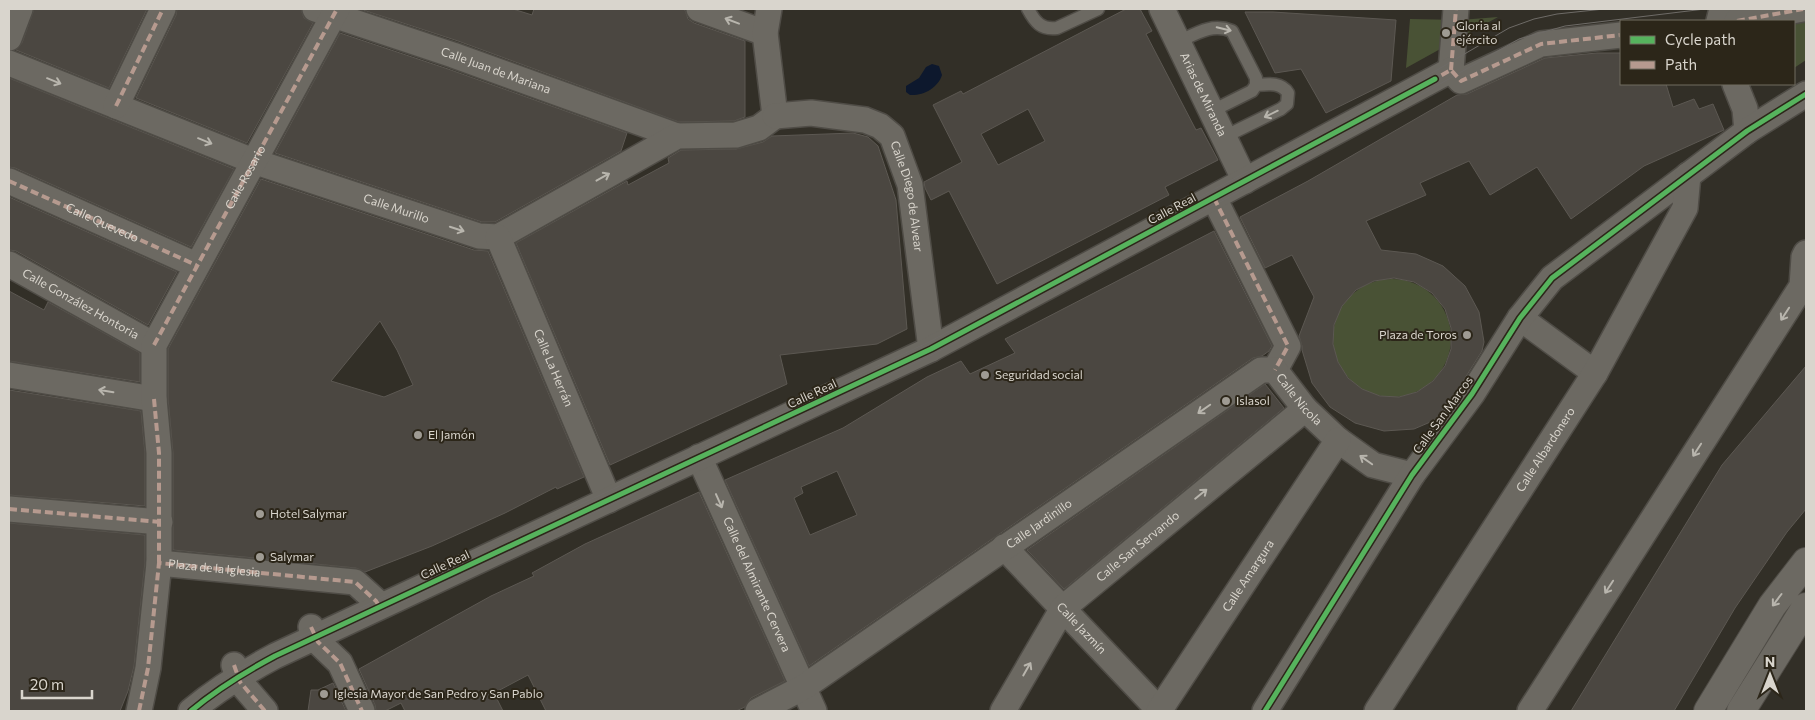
<svg xmlns="http://www.w3.org/2000/svg" width="1815" height="720" font-family="Commissioner,sans-serif">
<rect width="100%" height="100%" fill="#322f27"/>
<path fill="#495235" d="M1498,17L1406,68L1410,19L1460,20Z
M1806,21V60L1794,68V22Z
M1333 338a59 59 0 1 1 118 0a59 59 0 1 1-118 0Z"/>
<path fill="#0d182d" d="M932,64L939,66L942,75C938,88 923,96 910,95L906,92V86L919,78L926,67Z"/>
<path fill="#4b4741" stroke="#5c5852" fill-rule="evenodd" d="M34,9H147L109,88L16,50L22,43Z
M177,9H301L304,18L313,23L247,143L136,98L176,15Z
M360,9H513L532,15L534,9H682L685,10L688,19L694,23L745,41V117L734,121L679,122L458,41Z
M1126,9H1140L1152,31L1146,34L1196,130L1201,128L1218,160L1165,187L1169,195L997,284L949,191L931,200L925,188L924,182L962,162L933,105L961,91L963,94ZM1028,109L1045,141L998,165L981,134Z
M1245,12H1273L1396,20L1391,81L1326,113L1301,69L1275,73Z
M340,33L448,69L627,133L621,151L495,222H482L275,153Z
M1597,53H1621V84H1666L1673,107L1694,99L1699,109L1713,104L1724,130L1644,166L1571,219L1537,167L1490,195L1469,161L1420,183L1426,195L1366,221L1381,250L1416,254L1443,266L1465,286L1479,312L1484,342L1482,351L1460,386L1435,420L1414,429L1384,431L1355,423L1330,407L1312,383L1302,350V346L1299,336L1314,297L1292,255L1265,268L1240,217L1308,181L1457,95L1467,94L1545,58ZM1394,278L1414,282L1432,293L1445,309L1451,328V349L1445,366L1433,381L1417,392L1399,397L1380,396L1362,389L1348,378L1338,362L1333,344L1334,325L1342,306L1356,290L1374,281Z
M9,78L234,169L191,247L15,168L9,167Z
M853,133L868,137L878,146L896,200L907,329L877,344L780,355L787,384L610,465L516,243L627,181L628,185L669,163L668,158L681,150L736,149L763,142L772,136Z
M261,179L474,250L488,251L584,477L557,489L556,487L505,513L432,546L365,572L356,568L173,550V453L168,398V349ZM380,321L397,350L413,385L384,397L331,381Z
M9,197L177,272L148,325L16,251L9,250Z
M1214,231L1272,346L1269,351L1262,356L1253,358L809,666L725,480L843,428L927,377L961,361L970,374L1015,353L1005,339ZM837,471L857,515L810,535L794,498L803,493L801,487Z
M9,291L44,310L48,302L140,353V382L9,361Z
M1806,366V509L1787,532L1735,608L1674,711H1571L1722,465Z
M1265,384L1284,408L1064,589L1027,550Z
M9,390L141,411L145,454V506L9,495Z
M699,492L785,681L751,698L745,707L736,711H546L528,675L494,693L503,711H405L401,703L385,711H376L375,705L359,669L491,596L534,576L532,573L585,544Z
M9,523L145,535V562L134,666L128,691L120,711H9Z
M333,683L346,711H308L311,690H318Z"/>
<g fill="none" stroke-linecap="round" stroke-linejoin="round">
<g stroke="#4f4c46" stroke-width="15">
<path id="lane" d="M1028,9C1035,22 1041,30 1057,28L1098,9
M1178,42C1197,33 1212,23 1232,31L1256,78V85L1252,91L1212,111
M1224,137L1281,109L1287,104L1288,93C1281,82 1268,84 1256,85"/>
</g>
<g stroke="#4f4c46" stroke-width="28">
<g id="street">
<path id="s1" d="M315,9L453,55L677,136"/>
<path d="M699,9L765,33"/>
<path d="M769,9L765,33L775,116"/>
<path id="s2" d="M1162,9L1245,181"/>
<path d="M1719,21L1722,9"/>
<path d="M1737,21L1803,9"/>
<path d="M9,38L20,9"/>
<path id="s3" d="M9,63L253,161L479,236L498,237L677,136L736,135L759,128L775,116"/>
<path d="M1451,70L1456,9"/>
<path d="M1735,84L1745,109L1747,131"/>
<path d="M116,106L163,9"/>
<path id="s4" d="M775,116L811,113L865,120L880,126L892,136L910,185L931,349"/>
<path d="M9,181L196,265"/>
<path d="M1214,198L1288,346L1275,370"/>
<path id="s5" d="M498,237L609,500"/>
<path id="s6" d="M9,264L154,345"/>
<path d="M1520,318L1595,373"/>
<path id="s7" d="M1275,370L1305,409L1338,440L1373,465L1412,475"/>
<path d="M9,375L154,399"/>
<path id="s8" d="M699,457L814,711"/>
<path d="M9,509L160,522"/>
<path id="s9" d="M1004,547L1160,711"/>
<path d="M159,563V453L154,399V345L337,9"/>
<path d="M311,627L318,642L340,663L362,711"/>
<path d="M234,665L240,682L265,711"/>
<path d="M139,711L148,668L159,563L355,582L376,601L379,606"/>
<path d="M191,711C217,689 245,672 275,656L931,349L1451,70L1461,81L1541,44L1621,35"/>
<path id="s10" d="M758,711L804,687L1261,370H1275"/>
<path id="s11" d="M1003,711L1063,608L1305,409"/>
<path id="s12" d="M1159,711L1338,440"/>
<path d="M1265,711L1412,475L1472,394L1520,318L1552,278L1747,131L1806,94"/>
<path id="s13" d="M1377,711L1595,373L1685,208L1688,175"/>
<path d="M1530,711L1802,286L1804,257L1806,253"/>
</g>
</g>
<g stroke="#4f4c46" stroke-width="30">
<path id="secondary" d="M1708,711L1772,606L1806,562
M1741,711L1806,607"/>
</g>
<use href="#lane" stroke="#6c6962" stroke-width="12"/>
<use href="#street" stroke="#6c6962" stroke-width="25"/>
<use href="#secondary" stroke="#6c6962" stroke-width="28"/>
<path stroke="#6e6b67" stroke-width="1" d="M182,711L212,685L264,654L482,550L929,342L1437,70L1509,28L1534,19L1557,14L1604,9
M200,711L240,682L277,661L932,355L1410,101L1519,39L1565,26L1705,9"/>
<g stroke="#b69a8f" stroke-width="4" stroke-dasharray="8 4" stroke-linecap="butt">
<path d="M1737,21L1803,9"/>
<path d="M1451,70L1456,9"/>
<path d="M1431,81L1451,70L1461,81L1541,44L1621,35"/>
<path d="M116,106L163,9"/>
<path id="s14" d="M9,181L196,265"/>
<path d="M1214,198L1288,346L1275,370"/>
<path id="s15" d="M154,345L337,9"/>
<path d="M154,399L159,453V563"/>
<path d="M9,509L160,522"/>
<path d="M311,627L318,642L340,663L362,711"/>
<path d="M234,665L240,682L265,711"/>
<path id="s16" d="M139,711L148,668L159,563L355,582L376,601L379,606"/>
</g>
<g stroke="#2c2619" stroke-width="8">
<path id="cycleway" d="M191,711C217,689 245,672 275,656L931,349L1435,79
M1265,711L1412,475L1472,394L1520,318L1552,278L1747,131L1806,94"/>
</g>
<use href="#cycleway" stroke="#56b35d" stroke-width="5"/>
</g>
<defs><path id="oneway-shaft" d="M-6 0H5M1.5-3L5.5 0L1.5 3" fill="none" stroke-width="1.6" stroke-linecap="round" stroke-linejoin="round" transform="scale(1.25)"/></defs>
<g stroke="#b8b5ad">
<use href="#oneway-shaft" transform="translate(732 21) rotate(-159)"/>
<use href="#oneway-shaft" transform="translate(1224 29) rotate(13)"/>
<use href="#oneway-shaft" transform="translate(54 81) rotate(22)"/>
<use href="#oneway-shaft" transform="translate(1271 114) rotate(154)"/>
<use href="#oneway-shaft" transform="translate(205 141) rotate(22)"/>
<use href="#oneway-shaft" transform="translate(603 177) rotate(-29)"/>
<use href="#oneway-shaft" transform="translate(457 229) rotate(18)"/>
<use href="#oneway-shaft" transform="translate(1785 314) rotate(123)"/>
<use href="#oneway-shaft" transform="translate(106 391) rotate(-171)"/>
<use href="#oneway-shaft" transform="translate(1204 409) rotate(145)"/>
<use href="#oneway-shaft" transform="translate(1697 450) rotate(123)"/>
<use href="#oneway-shaft" transform="translate(1366 460) rotate(-145)"/>
<use href="#oneway-shaft" transform="translate(1201 494) rotate(-39)"/>
<use href="#oneway-shaft" transform="translate(719 501) rotate(66)"/>
<use href="#oneway-shaft" transform="translate(1609 587) rotate(123)"/>
<use href="#oneway-shaft" transform="translate(1777 600) rotate(127)"/>
<use href="#oneway-shaft" transform="translate(1027 669) rotate(-60)"/>
</g>
<g fill="#9f9b93" stroke="#2c2619" stroke-width="2">
<circle cx="1446" cy="33" r="5"/>
<circle cx="1467" cy="335" r="5"/>
<circle cx="985" cy="375" r="5"/>
<circle cx="1226" cy="401" r="5"/>
<circle cx="418" cy="435" r="5"/>
<circle cx="260" cy="514" r="5"/>
<circle cx="260" cy="557" r="5"/>
<circle cx="324" cy="694" r="5"/>
</g>
<g text-anchor="middle" stroke-width="4" stroke-linejoin="round" paint-order="stroke">
<g font-size="12" fill="#d9d5cd" stroke="#2c2619" text-anchor="start">
<text x="1456" y="30">Gloria al<tspan x="1456" dy="14">ejército</tspan></text>
<text x="1457" y="339" text-anchor="end">Plaza de Toros</text>
<text x="995" y="379">Seguridad social</text>
<text x="1236" y="405">Islasol</text>
<text x="428" y="439">El Jamón</text>
<text x="270" y="518">Hotel Salymar</text>
<text x="270" y="561">Salymar</text>
<text x="334" y="698">Iglesia Mayor de San Pedro y San Pablo</text>
</g>
<g font-size="12" fill="#d9d5cd" stroke="#2c2619">
<text dy="4" stroke="none"><textPath href="#s1" startOffset="191">Calle Juan de Mariana</textPath></text>
<text dy="4" stroke="none"><textPath href="#s2" startOffset="95">Arias de Miranda</textPath></text>
<text dy="4" stroke="none"><textPath href="#s15" startOffset="191">Calle Rosario</textPath></text>
<text dy="4" stroke="none"><textPath href="#s4" startOffset="185">Calle Diego de Alvear</textPath></text>
<text dy="4" stroke="none"><textPath href="#s3" startOffset="414">Calle Murillo</textPath></text>
<text transform="translate(1172 209) rotate(-28)" y="4">Calle Real</text>
<text dy="4" stroke="none"><textPath href="#s14" startOffset="102">Calle Quevedo</textPath></text>
<text dy="4" stroke="none"><textPath href="#s6" startOffset="82">Calle González Hontoria</textPath></text>
<text dy="4" stroke="none"><textPath href="#s5" startOffset="142">Calle La Herrán</textPath></text>
<text transform="translate(812 394) rotate(-25)" y="4">Calle Real</text>
<text dy="4" stroke="none"><textPath href="#s7" startOffset="38">Calle Nicola</textPath></text>
<text transform="translate(1443 415) rotate(-54)" y="4">Calle San Marcos</text>
<text dy="4" stroke="none"><textPath href="#s13" startOffset="311">Calle Albardonero</textPath></text>
<text dy="4" stroke="none"><textPath href="#s10" startOffset="338">Calle Jardinillo</textPath></text>
<text dy="4" stroke="none"><textPath href="#s11" startOffset="216">Calle San Servando</textPath></text>
<text transform="translate(445 565) rotate(-25)" y="4">Calle Real</text>
<text dy="4" stroke="none"><textPath href="#s16" startOffset="205">Plaza de la Iglesia</textPath></text>
<text dy="4" stroke="none"><textPath href="#s12" startOffset="162">Calle Amargura</textPath></text>
<text dy="4" stroke="none"><textPath href="#s8" startOffset="140">Calle del Almirante Cervera</textPath></text>
<text dy="4" stroke="none"><textPath href="#s9" startOffset="112">Calle Jazmín</textPath></text>
</g>
</g>
<rect width="1815" height="720" fill="none" stroke="#d9d5cd" stroke-width="20"/>
<rect x="1620" y="20" width="175" height="65" fill="#2c2619" stroke="#716c61"/>
<rect x="1630" y="36" width="25" height="8" fill="#56b35d" stroke="#716c61"/>
<text x="1665" y="45" font-size="15" fill="#d9d5cd">Cycle path</text>
<rect x="1630" y="61" width="25" height="8" fill="#b69a8f" stroke="#716c61"/>
<text x="1665" y="70" font-size="15" fill="#d9d5cd">Path</text>
<g transform="translate(1770 675)" stroke="#2c2619" stroke-width="4" paint-order="stroke">
<path d="M0-4L9 19L0 12L-9 19Z" fill="#d9d5cd"/>
<text y="-8" font-size="14" font-weight="bold" text-anchor="middle" fill="#d9d5cd">N</text>
</g>
<path d="M22 690v8h70v-8" fill="none" stroke="#d9d5cd" stroke-width="2.5"/>
<text x="30" y="690" font-size="15" fill="#d9d5cd" stroke="#2c2619" stroke-width="4" paint-order="stroke">20 m</text>
</svg>
